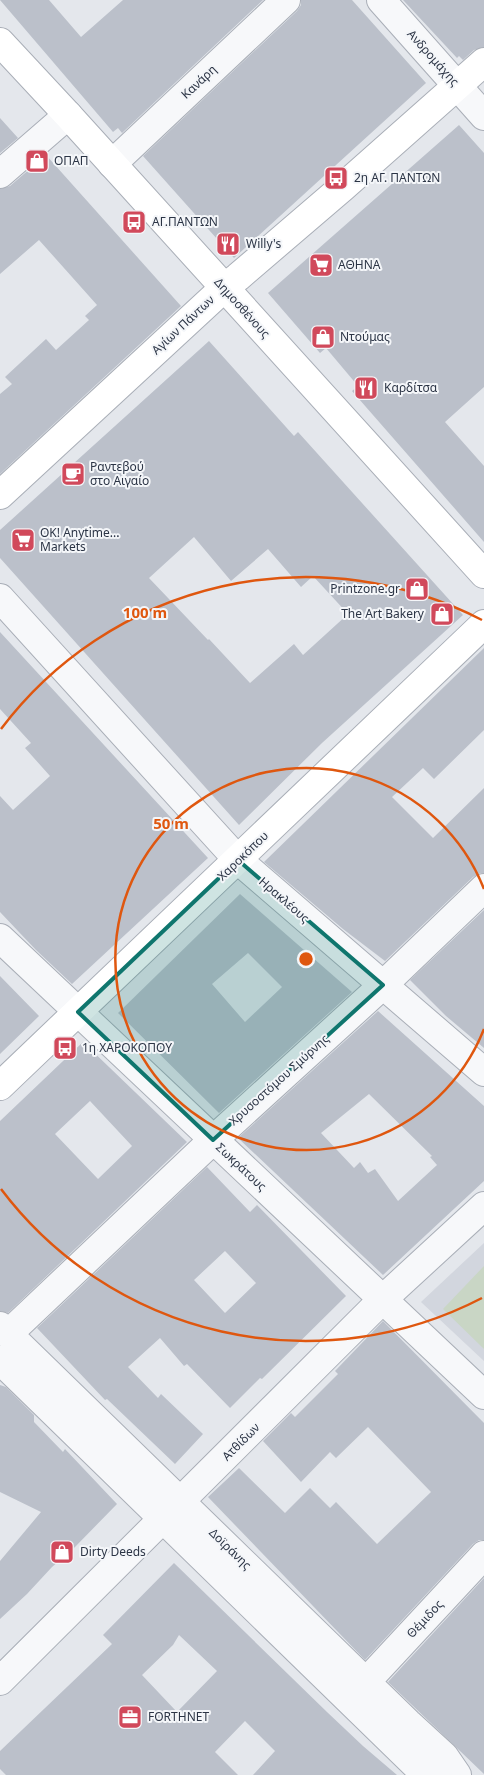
<svg xmlns="http://www.w3.org/2000/svg" width="484" height="1775" font-family="'Noto Sans',sans-serif">
<rect width="100%" height="100%" fill="#e4e7ec"/>
<path fill="#d2d6de" d="M484,1243V1361L421,1302Z"/>
<path fill="#c9d6c5" d="M484,1266V1349L443,1309Z"/>
<path fill="#bbc0ca" fill-rule="evenodd" d="M0,0H49L81,37L123,0H263L122,133L118,128L113,132Z
M301,0H352L426,83L234,258L143,156L297,11L301,5Z
M403,0H484V47L474,50L463,60L459,56L457,58Z
M0,118L18,138L0,153Z
M459,125L484,153V387L445,422L484,466V542L352,391L358,386L326,348L320,353L268,293Z
M46,155L181,306L0,474V394L12,384L5,377L46,339L56,350L89,320L85,316L97,305L39,240L0,274V189L10,186Z
M209,341L294,436L298,432L463,615L322,743L239,825L0,558V530ZM194,537L231,581L268,549L301,587L313,576L348,614L303,655L294,644L250,683L209,639L208,640L149,578Z
M0,632L208,858L72,984L36,950L0,912V796L13,810L50,776L25,748L31,743L0,709Z
M484,648V730L434,779L423,768L392,797L433,838L484,788V873H480L473,877L385,961L343,929L264,862Z
M240,894L352,992L219,1113L118,1013ZM248,953L282,987L245,1022L212,984Z
M484,910V1048L446,1016L410,980Z
M0,976L39,1016L0,1054Z
M378,1011L484,1106V1181L383,1275L238,1138ZM369,1094L432,1156L430,1157L437,1165L398,1201L375,1169L368,1173L360,1162L354,1168L321,1133Z
M83,1042L187,1142L8,1313L0,1311V1121ZM90,1101L132,1146L98,1179L55,1134Z
M207,1167L250,1212L257,1205L346,1296L262,1379L260,1378L230,1408L187,1364L184,1366L160,1338L128,1367L158,1398L161,1394L203,1434L175,1464L107,1399L105,1400L37,1328ZM225,1251L256,1283L225,1313L194,1280Z
M383,1321L484,1423V1540H479L473,1544L365,1660L208,1497L239,1468L285,1513L310,1488L330,1508L336,1502L377,1544L431,1492L368,1427L336,1458L330,1452L301,1482L263,1441L291,1413L295,1417L338,1374L335,1371Z
M0,1385L6,1387L34,1415V1422L63,1452L65,1449L117,1504L75,1547L52,1567L27,1594L0,1619V1561L41,1512L0,1492Z
M174,1563L327,1712L363,1746L397,1775H253L275,1751L245,1721L215,1752L238,1775H6L0,1769V1751L112,1644L103,1635ZM179,1635L217,1671L177,1712L142,1675L173,1645Z
M484,1578V1774L388,1682Z"/>
<g fill="none" stroke-linecap="round" stroke-linejoin="round">
<g stroke="#a9aeb7" stroke-width="30">
<path id="street" d="M381,0L484,116
M112,164L286,0
M0,174L68,115
M0,598L238,860L484,1072
M0,938L484,1395
M0,1326L408,1723L444,1756L457,1775
M8,1334L213,1140L383,985L484,888
M0,1360L426,1775
M0,1681L383,1299L484,1206
M366,1682L484,1555"/>
</g>
<g stroke="#a9aeb7" stroke-width="30">
<path id="secondary" d="M0,42L68,115L484,574
M0,495L224,288L238,277L343,187L484,62
M0,1086L484,624"/>
</g>
<use href="#street" stroke="#f7f8fa" stroke-width="28"/>
<use href="#secondary" stroke="#fff" stroke-width="28"/>
</g>
<path fill="#0f766e" fill-opacity="0.2" stroke="#0f766e" stroke-width="4" stroke-linejoin="round" d="M238,860L383,985L213,1140L78,1012Z"/>
<g fill="none" stroke="#df570f" stroke-width="2.5">
<path d="M484 1029A191 191 0 1 1 484 889"/>
<path d="M482 1298A382 382 0 0 1 1 1189M1 729A382 382 0 0 1 482 620"/>
</g>
<defs>
<g id="shop-square" transform="scale(1.25)"><rect x="-9" y="-9" width="18" height="18" rx="4" fill="#d1495b" stroke="#f4f6f9"/><path d="M-5-2.5h2.3a2.7 3.5 0 0 1 5.4 0H5L5.5 6h-11ZM-1.5-2.5h3a1.5 2.3 0 0 0-3 0Z" fill="#fff"/></g>
<g id="bus-square" transform="scale(1.25)"><rect x="-9" y="-9" width="18" height="18" rx="4" fill="#d1495b" stroke="#f4f6f9"/><path d="M-5-6H5V4H4V6H2V4H-2V6H-4V4H-5ZM-3.5-4V0h7V-4ZM-3.5 1.2v1.5H-2V1.2ZM2 1.2v1.5H3.5V1.2Z" fill="#fff"/></g>
<g id="restaurant-square" transform="scale(1.25)"><rect x="-9" y="-9" width="18" height="18" rx="4" fill="#d1495b" stroke="#f4f6f9"/><path d="M-5-6h1v4h1v-4h1v4h1v-4h1v5L-1.5 .5V6h-2V.5L-5-1ZM5-6V6H3V1.5H1.5Q1.5-4 5-6Z" fill="#fff"/></g>
<g id="supermarket-square" transform="scale(1.25)"><rect x="-9" y="-9" width="18" height="18" rx="4" fill="#d1495b" stroke="#f4f6f9"/><path d="M-6-5.5h2.5l.6 2H6L4.5 2H-2.5L-4.4-4H-6ZM-1.5 3.2a1.3 1.3 0 1 0 .1 0ZM3 3.2a1.3 1.3 0 1 0 .1 0Z" fill="#fff"/></g>
<g id="cafe-square" transform="scale(1.25)"><rect x="-9" y="-9" width="18" height="18" rx="4" fill="#d1495b" stroke="#f4f6f9"/><path d="M-5.5-4.5H6V0H3Q3 3.5 0 3.5H-2.5Q-5.5 3.5-5.5 0ZM3-3.2v2h1.7v-2ZM-6 4.5H4V6H-6Z" fill="#fff"/></g>
<g id="office-square" transform="scale(1.25)"><rect x="-9" y="-9" width="18" height="18" rx="4" fill="#d1495b" stroke="#f4f6f9"/><path d="M-6-3h4V-5.5h4V-3h4V5H-6ZM-1-4.5V-3h2v-1.5ZM-6 0V1H6V0Z" fill="#fff"/></g>
</defs>
<g fill-rule="evenodd">
<use href="#shop-square" x="37" y="161"/>
<use href="#bus-square" x="336" y="178"/>
<use href="#bus-square" x="134" y="222"/>
<use href="#restaurant-square" x="228" y="244"/>
<use href="#supermarket-square" x="321" y="265"/>
<use href="#shop-square" x="323" y="337"/>
<use href="#restaurant-square" x="366" y="388"/>
<use href="#cafe-square" x="73" y="474"/>
<use href="#supermarket-square" x="23" y="540"/>
<use href="#shop-square" x="417" y="589"/>
<use href="#shop-square" x="442" y="614"/>
<use href="#bus-square" x="65" y="1048"/>
<use href="#shop-square" x="62" y="1552"/>
<use href="#office-square" x="130" y="1717"/>
</g>
<g text-anchor="middle" stroke-width="4" stroke-linejoin="round" paint-order="stroke">
<g font-size="12" fill="#2b3445" stroke="#f4f6f9">
<text transform="translate(433 58) rotate(48)" y="4">Ανδρομάχης</text>
<text transform="translate(199 82) rotate(-43)" y="4">Κανάρη</text>
<text transform="translate(242 308) rotate(48)" y="4">Δημοσθένους</text>
<text transform="translate(183 325) rotate(-43)" y="4">Αγίων Πάντων</text>
<text transform="translate(243 856) rotate(-44)" y="4">Χαροκόπου</text>
<text transform="translate(284 900) rotate(41)" y="4">Ηρακλέους</text>
<text transform="translate(279 1080) rotate(-42)" y="4">Χρυσοστόμου Σμύρνης</text>
<text transform="translate(241 1167) rotate(43)" y="4">Σωκράτους</text>
<text transform="translate(241 1442) rotate(-45)" y="4">Ατθίδων</text>
<text transform="translate(230 1549) rotate(44)" y="4">Δοϊράνης</text>
<text transform="translate(425 1619) rotate(-47)" y="4">Θέμιδος</text>
</g>
<g font-size="12" fill="#2b3445" stroke="#f4f6f9" text-anchor="start">
<text x="54" y="165">ΟΠΑΠ</text>
<text x="354" y="182">2η ΑΓ. ΠΑΝΤΩΝ</text>
<text x="152" y="226">ΑΓ.ΠΑΝΤΩΝ</text>
<text x="246" y="248">Willy's</text>
<text x="338" y="269">ΑΘΗΝΑ</text>
<text x="340" y="341">Ντούμας</text>
<text x="384" y="392">Καρδίτσα</text>
<text x="90" y="471">Ραντεβού<tspan x="90" dy="14">στο Αιγαίο</tspan></text>
<text x="40" y="537">OK! Anytime...<tspan x="40" dy="14">Markets</tspan></text>
<text x="400" y="593" text-anchor="end">Printzone.gr</text>
<text x="424" y="618" text-anchor="end">The Art Bakery</text>
<text x="82" y="1052">1η ΧΑΡΟΚΟΠΟΥ</text>
<text x="80" y="1556">Dirty Deeds</text>
<text x="148" y="1721">FORTHNET</text>
</g>
</g>
<circle cx="306" cy="959" r="8" fill="#df570f" stroke="#f4f6f9" stroke-width="2.5"/>
<g font-size="15" text-anchor="middle" font-weight="bold" fill="#df570f" stroke="#f4f6f9" stroke-width="4" stroke-linejoin="round" paint-order="stroke">
<text x="145" y="618">100 m</text>
<text x="171" y="829">50 m</text>
</g>
</svg>
